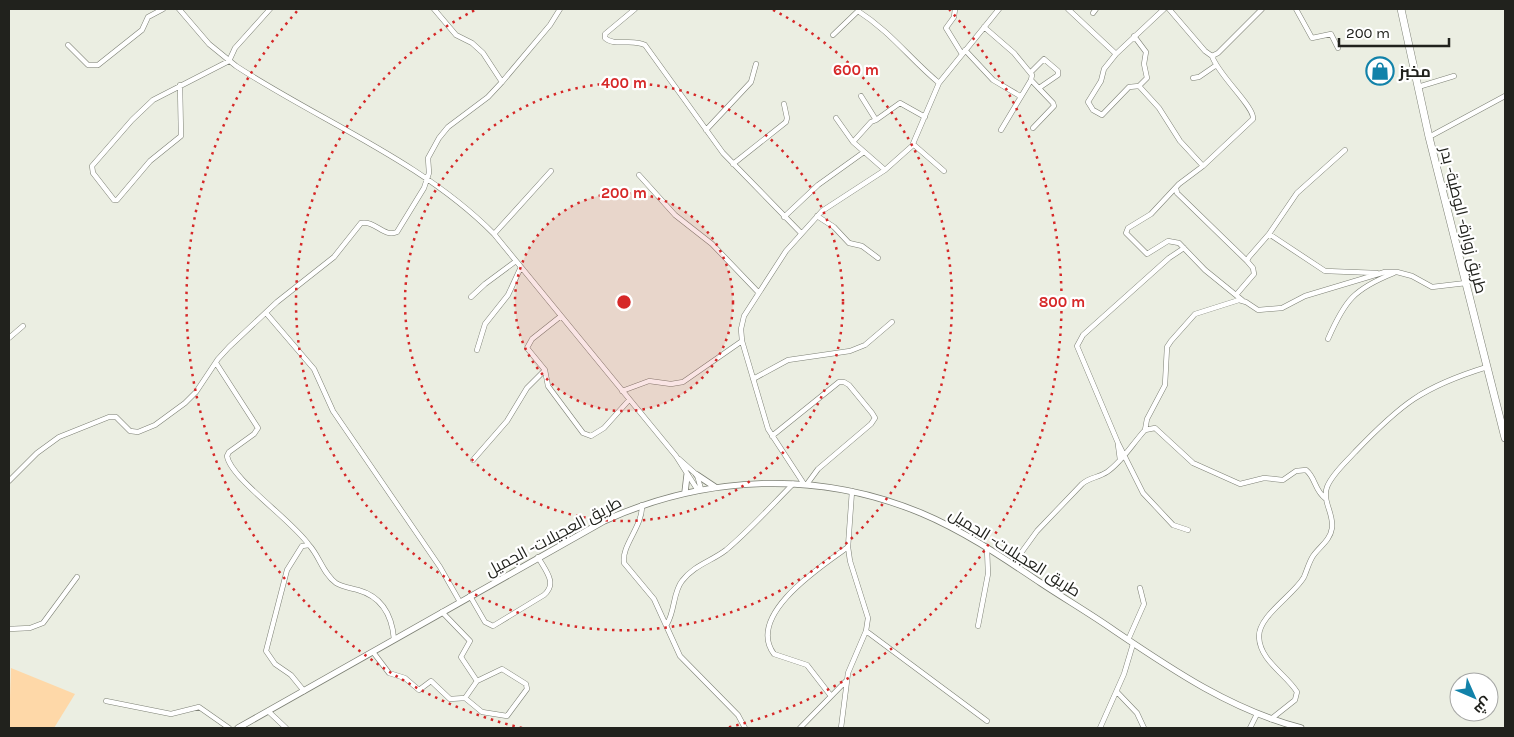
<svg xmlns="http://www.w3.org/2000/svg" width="1514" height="737" font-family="Karla,Cairo,sans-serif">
<rect width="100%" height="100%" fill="#ebeee2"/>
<path fill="#fed8a8" d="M11,668L75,694L54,728H9Z"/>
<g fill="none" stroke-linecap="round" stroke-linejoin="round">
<g stroke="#7d8075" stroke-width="5.5">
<path id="minor" d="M179,9L209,44L236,66C322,122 422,161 494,234L676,456L697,489
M434,9L456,35L472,43L483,53L502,82
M635,9L605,34V38C615,47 632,38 645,45L723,153L801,233
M955,9L954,17L946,28L962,54
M1068,9L1116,54L1164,9
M1169,9L1205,51L1212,56L1218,53L1262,9
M1296,9L1312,38L1331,34L1338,48
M1093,13L1096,9
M984,27L1014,53L1032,75L1031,80L1001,130
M833,35L858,11C891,32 910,59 939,83
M68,45L88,65H98L142,30L148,17L163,9
M965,50L993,80L1020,96
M1116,54L1104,69L1101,81L1088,102L1093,110L1102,115L1129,87L1139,86L1147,78L1144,64L1146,52L1134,36
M1212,56C1218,75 1255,107 1253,119L1203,166L1179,184L1151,214L1128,228L1126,233L1147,254L1168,241L1179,243L1205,270L1242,300
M1031,72L1044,59L1058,71V75L1039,88
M1193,78L1199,77L1215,66
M1031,80L1053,103L1054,106L1033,128
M180,85L181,136L150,161L117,200H114L93,173L92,166L132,120L153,100L229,61L235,48L270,9
M1139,86L1159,108L1180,141L1203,166
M1418,87L1454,76
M836,118L853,142L885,170
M876,120L900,103L925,117
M706,130L751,82L756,64
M1429,137L1505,96
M853,142L871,122L876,120L861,96
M913,144L944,171
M733,164L786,122L787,118L784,104
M639,175L675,215L712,244L758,292
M1176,188L1177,193L1247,261
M817,216L834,227L849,243L862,246L878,258
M784,217L818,185L864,152
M494,234L551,171
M1269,234L1325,271L1377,273
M1184,248L1169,258L1083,335L1077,346L1118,443L1143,493L1173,525L1188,530
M1236,295L1254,274L1253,268L1247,261L1249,257L1269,234L1297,193L1345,150
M471,297L485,284L516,261
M266,313L314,369L333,411L440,567L460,602
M561,316L532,339L527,348L545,370L548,386L583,433L591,436L604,428L629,400
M9,338L23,326
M1328,339C1345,300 1354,289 1394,273
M477,350L485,324L508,295L521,267
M216,363L258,428L254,434L229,452L227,456C231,479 292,520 309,545
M753,379L788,360L850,351L865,345L892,322
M622,391L649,381L671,384L683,382L742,341
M1145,430L1147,419L1165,385L1167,347L1171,341L1195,314L1239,300L1246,302L1258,310L1282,308L1305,296L1385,272H1397L1412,276L1432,287L1466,283
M772,436L839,382H844L849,385L872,413L875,418L871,424L818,469L807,484
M1118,445L1120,460
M679,459L697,475L701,489
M473,460L507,421L527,388L545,370
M9,481L37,453L59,437L109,417H116L130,431L138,432L155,425L185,403L196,392L218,359L229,347L277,302L334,257L361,223C375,220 384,238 397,232L424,188L429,173L428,158L439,138L448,127L488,97L502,82L550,25L560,9
M804,484L768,429L742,341L741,329L744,316L786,251L822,211L885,170L912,146L939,83L999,9
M642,505C643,526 621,546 624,563L654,599L680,656L738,715L745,728
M1013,564L1037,531L1082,484C1090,477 1098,478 1107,472C1122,462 1133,443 1145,430L1155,428L1193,463L1240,484L1264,478L1283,480L1296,471L1306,470C1316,478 1314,490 1326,499
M470,596L485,622L493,626L544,595C558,583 545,570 538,557
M667,624C675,611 673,592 682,581C694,565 712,561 726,550C750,530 771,506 793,484
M978,626L988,574L987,548
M9,629L30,628L43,623L77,577
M866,631L987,721
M1128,640L1144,604L1140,588
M373,652L389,673L405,678L419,690L431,681L450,699L465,698L477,681L461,657L470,641L442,612
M304,691L291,675L275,664L266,651L287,570L302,546L309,545C319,555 323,574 336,583C342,587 351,588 358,590C383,597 392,616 394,639
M1117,692L1137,713L1144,728
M831,696L807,665L774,654C745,615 823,565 848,547
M465,698L482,712L507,716L527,689L526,684L502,669L477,681
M106,701L171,714L199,707L229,728
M268,711L286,728
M1271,719L1295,700L1297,692C1286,674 1260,661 1259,637C1258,616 1294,595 1304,577C1307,570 1309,562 1313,556C1320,546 1330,541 1332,528C1334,514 1322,501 1327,487C1332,474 1346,462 1355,452C1401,404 1422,387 1487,367
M800,728L846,681
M841,728L848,673L866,631L868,618L850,561L848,547L852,491
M1100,728L1124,674L1133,644
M1250,728L1257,714"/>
</g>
<g stroke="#7d8075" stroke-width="7">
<path id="major" d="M697,475L715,487
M685,492L687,475
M238,728L604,521C705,475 818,470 921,513C964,531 1002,557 1041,583C1065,599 1091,614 1115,631C1174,671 1232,710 1301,728"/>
</g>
<g stroke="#7d8075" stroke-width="8">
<path id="highway" d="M1401,9L1429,137L1505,438"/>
</g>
<use href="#minor" stroke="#fff" stroke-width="4.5"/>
<use href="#major" stroke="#fff" stroke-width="5.5"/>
<use href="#highway" stroke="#fff" stroke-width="7"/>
</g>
<circle cx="624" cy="302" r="109" fill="#d62828" fill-opacity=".12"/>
<g fill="none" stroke="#d62828" stroke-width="2.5" stroke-dasharray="2.5 5">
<circle cx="624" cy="302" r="109"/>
<circle cx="624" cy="302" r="219"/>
<path d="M773 10A328 328 0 1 1 475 10"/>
<path d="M522 728A438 438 0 0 1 299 9M949 9A438 438 0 0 1 726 728"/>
</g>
<defs>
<g id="shop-ring" transform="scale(1.4375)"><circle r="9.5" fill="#fff" stroke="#1282a9" stroke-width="1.5"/><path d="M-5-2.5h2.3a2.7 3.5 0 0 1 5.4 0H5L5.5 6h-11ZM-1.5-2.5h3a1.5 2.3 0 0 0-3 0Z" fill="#1282a9"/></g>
</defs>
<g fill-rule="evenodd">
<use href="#shop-ring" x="1380" y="71"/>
</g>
<g text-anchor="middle" stroke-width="4.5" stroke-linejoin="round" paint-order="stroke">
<g font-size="16" font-weight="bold" fill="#21221d" stroke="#fff" text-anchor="start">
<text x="1399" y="77">مخبز</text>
</g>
<g font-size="16" fill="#21221d" stroke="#fff">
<text transform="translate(1464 220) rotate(76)" y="6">طريق زوارة- الوطية- بدر</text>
<text transform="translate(553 536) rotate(-28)" y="6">طريق العجيلات- الجميل</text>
<text transform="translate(1015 552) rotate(32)" y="6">طريق العجيلات- الجميل</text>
</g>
</g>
<circle cx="624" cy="302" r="8" fill="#d62828" stroke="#fff" stroke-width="2.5"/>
<g font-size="15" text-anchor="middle" font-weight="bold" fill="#d62828" stroke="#fff" stroke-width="4.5" stroke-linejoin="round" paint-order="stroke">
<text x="856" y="75">600 m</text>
<text x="624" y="88">400 m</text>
<text x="624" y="198">200 m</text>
<text x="1062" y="307">800 m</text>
</g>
<rect width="1514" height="737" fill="none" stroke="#21221d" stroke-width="20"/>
<g transform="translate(1474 697) rotate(135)"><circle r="24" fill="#ffffff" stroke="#a6a7a5"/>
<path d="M0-4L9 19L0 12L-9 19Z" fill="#1282a9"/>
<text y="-8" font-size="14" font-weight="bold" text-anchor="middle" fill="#21221d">ش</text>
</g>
<path d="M1339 38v8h110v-8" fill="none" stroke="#21221d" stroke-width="2.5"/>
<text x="1346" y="38" font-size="15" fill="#21221d" stroke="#ffffff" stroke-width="4" paint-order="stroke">200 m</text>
</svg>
